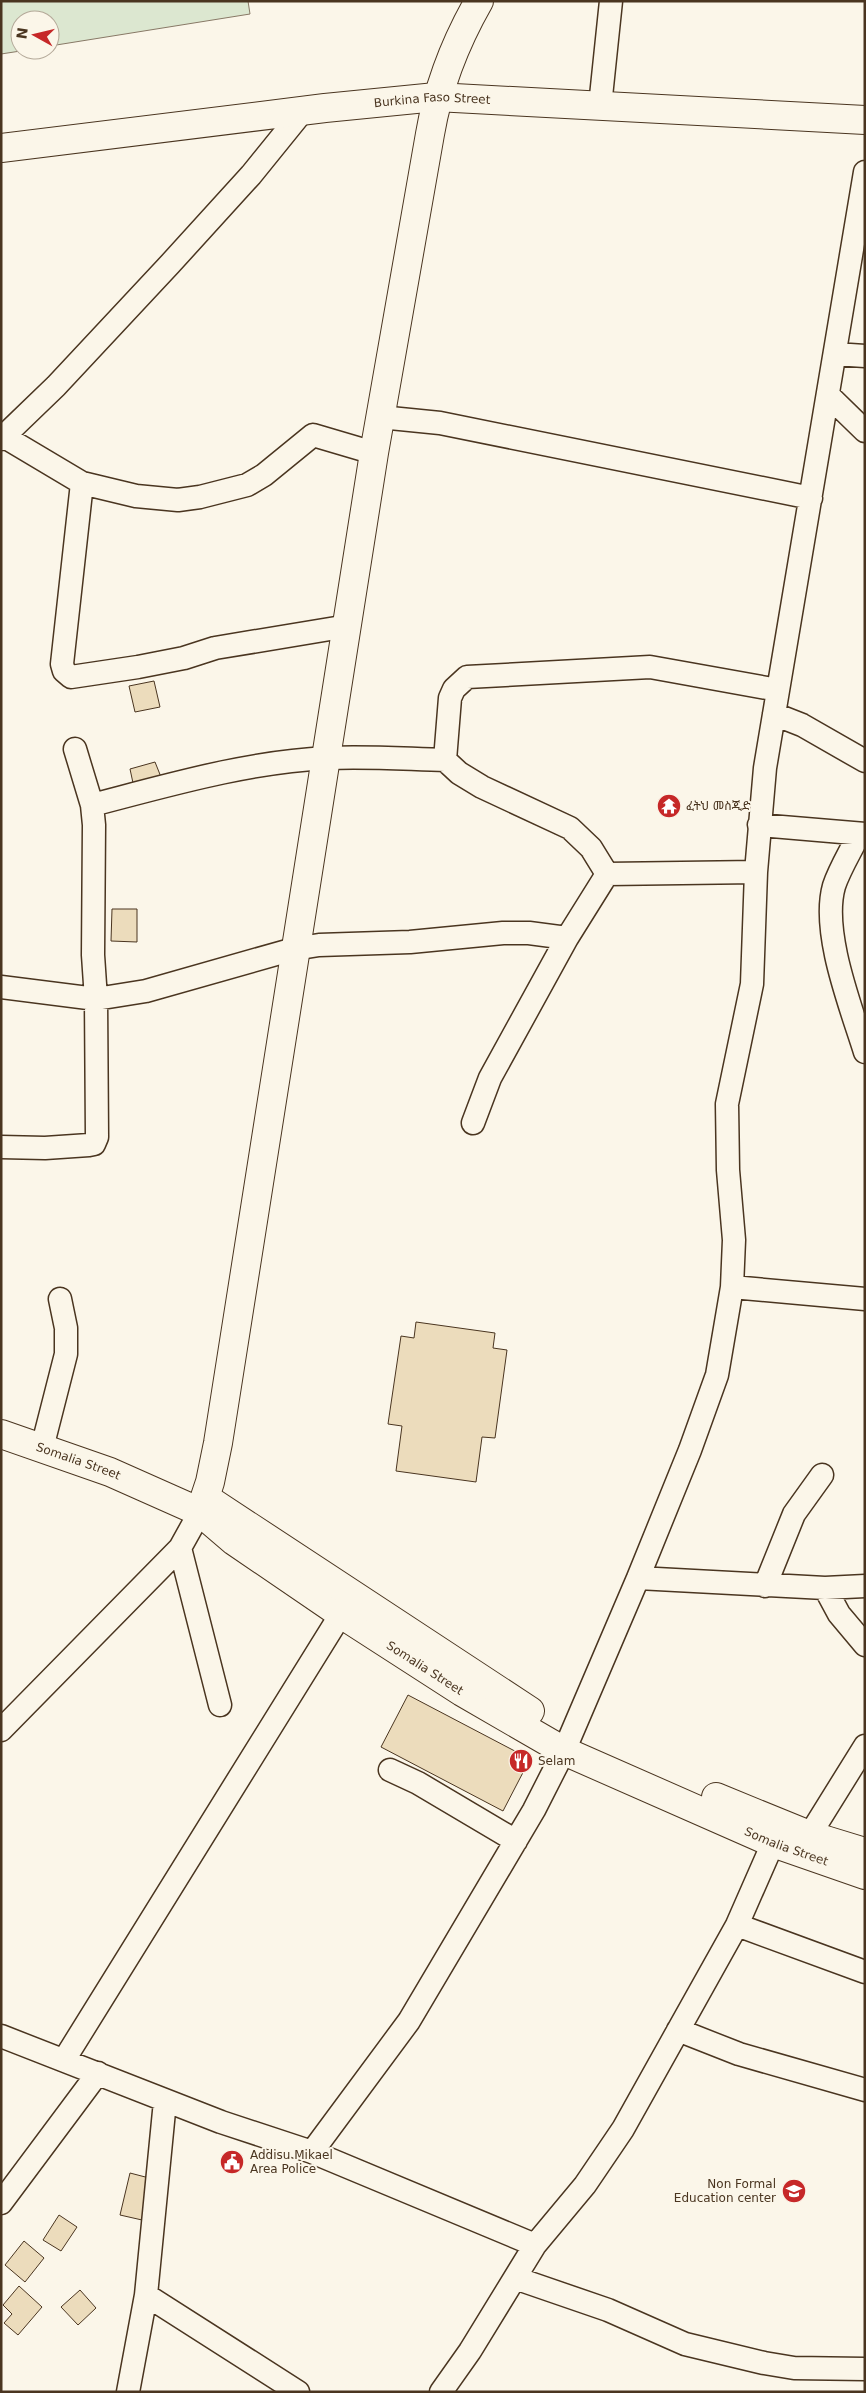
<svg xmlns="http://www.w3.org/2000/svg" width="866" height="2393" font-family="'DejaVu Sans','Noto Sans Ethiopic',sans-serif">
<rect width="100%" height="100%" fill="#fbf6e9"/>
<path fill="#dce7d0" stroke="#887966" d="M1,1H248L250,14L50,46V20H20V50H27L1,54Z"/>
<path fill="#ecdcbc" stroke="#4a3520" d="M154,681L160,707L135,712L129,686Z
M155,762L161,777L133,783L130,769Z
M112,909H137V942L111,941Z
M416,1322L495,1333L493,1348L507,1350L495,1438L482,1437L476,1482L396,1471L402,1426L388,1424L401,1336L414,1338Z
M408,1695L530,1759L503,1811L381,1747Z
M130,2173L153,2179L142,2220L120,2215Z
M59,2215L77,2227L61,2251L43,2240Z
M24,2241L44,2258L25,2282L5,2265Z
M19,2286L42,2307L18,2335L4,2323L12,2314L3,2305Z
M80,2290L96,2308L78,2325L61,2307Z"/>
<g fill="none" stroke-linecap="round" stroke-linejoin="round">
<g stroke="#4a3520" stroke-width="25">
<path id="minor" d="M600,106L611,1
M835,354L865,356
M829,396L865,431
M380,417L440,423L811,498
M3,436L82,483L136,496L178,500L200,497L247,485L264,475L313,435L374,453
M1,439L56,386L170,264L251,175L302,112
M82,483L62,664L64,671L71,677L138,667L184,658L215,648L348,626
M774,714L802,725L865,761
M445,760L450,698L454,689L467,677L650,667L778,690
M92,805C169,785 247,762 327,758C366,756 406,759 445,760L459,773L482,787L570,828L591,848L607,874
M759,825L865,834
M859,834C851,851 840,868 834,886C821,932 851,1007 865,1052
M607,874L756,872
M1,987L96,999L146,991L294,949L319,945L410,942L503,933H529L567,938
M473,1123L490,1078L567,938L607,874
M1,1147L45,1148L89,1145L94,1144L97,1137L96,999L93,955L94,825L92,805L75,749
M732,1287L865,1299
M42,1448L66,1354V1328L60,1299
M180,1548L220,1705
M638,1578L825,1588L865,1586
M765,1586L794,1514L822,1475
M825,1588L839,1614L865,1645
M1,1730L180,1548L200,1512
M390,1770L418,1783L516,1841
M801,1849L865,1746
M737,1925L865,1972
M678,2030L739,2054L865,2090
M1,2036L221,2122L312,2152L535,2245
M64,2060L341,1614
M312,2152L409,2021L534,1810L564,1751L638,1578L690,1450L717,1375L732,1287L734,1240L728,1170L727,1104L752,984L756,872L765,768L865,172
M1,2203L98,2073
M515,2278L608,2310L685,2344L764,2363L794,2368L865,2369
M146,2295L298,2392
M128,2392L146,2295L165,2101
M441,2392L470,2351L535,2245L585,2185L623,2129L737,1925L773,1843"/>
</g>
<g stroke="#4a3520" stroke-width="30">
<g id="major">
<path id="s1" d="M1,148L325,108L436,97L865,120"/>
<path id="s2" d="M1,1434L110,1472L200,1512L234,1541L341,1614L462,1692L564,1751L773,1843L865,1875"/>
<path d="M209,1500L530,1711"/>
<path d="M200,1512L210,1482L218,1443L374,453L430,134C438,87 455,43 479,1"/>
<path d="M716,1797L809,1835L865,1852"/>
</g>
</g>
<use href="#minor" stroke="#fbf6e9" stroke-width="22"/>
<use href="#major" stroke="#fbf6e9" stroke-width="28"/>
</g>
<defs>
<g id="temple-disc" transform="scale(1.25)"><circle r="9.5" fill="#c62828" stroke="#fbf6e9"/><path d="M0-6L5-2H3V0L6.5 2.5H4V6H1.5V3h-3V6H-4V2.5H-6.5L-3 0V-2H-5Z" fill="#fff"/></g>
<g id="restaurant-disc" transform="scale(1.25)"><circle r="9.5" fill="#c62828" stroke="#fbf6e9"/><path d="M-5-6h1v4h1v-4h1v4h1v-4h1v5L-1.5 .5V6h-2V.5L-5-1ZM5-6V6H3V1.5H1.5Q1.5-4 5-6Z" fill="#fff"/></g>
<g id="civic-disc" transform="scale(1.25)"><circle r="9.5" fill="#c62828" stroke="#fbf6e9"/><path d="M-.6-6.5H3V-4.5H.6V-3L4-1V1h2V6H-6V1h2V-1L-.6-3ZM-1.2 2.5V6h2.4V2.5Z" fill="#fff"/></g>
<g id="school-disc" transform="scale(1.25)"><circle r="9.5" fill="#c62828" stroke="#fbf6e9"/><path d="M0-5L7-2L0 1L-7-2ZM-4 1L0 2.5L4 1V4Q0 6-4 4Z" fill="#fff"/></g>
</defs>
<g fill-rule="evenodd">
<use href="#temple-disc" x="669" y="806"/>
<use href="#restaurant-disc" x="521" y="1761"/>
<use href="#civic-disc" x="232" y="2162"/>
<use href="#school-disc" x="794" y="2191"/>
</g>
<g text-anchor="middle" stroke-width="4" stroke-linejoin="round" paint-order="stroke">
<g font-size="12" fill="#4a3520" stroke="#fbf6e9">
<text dy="4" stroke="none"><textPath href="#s1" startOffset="434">Burkina Faso Street</textPath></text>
<text dy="4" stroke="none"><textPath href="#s2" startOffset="82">Somalia Street</textPath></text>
<text dy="4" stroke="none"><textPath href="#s2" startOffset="488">Somalia Street</textPath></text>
<text dy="4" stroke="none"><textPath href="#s2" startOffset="892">Somalia Street</textPath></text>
</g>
<g font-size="12" fill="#4a3520" stroke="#fbf6e9" text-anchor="start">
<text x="686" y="810">ፈትህ መስጂድ</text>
<text x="538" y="1765">Selam</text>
<text x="250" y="2159">Addisu Mikael<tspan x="250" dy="14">Area Police</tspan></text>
<text x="776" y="2188" text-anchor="end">Non Formal<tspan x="776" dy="14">Education center</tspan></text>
</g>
</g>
<rect width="866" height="2393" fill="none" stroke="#4a3520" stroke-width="5"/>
<g transform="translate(35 35) rotate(278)"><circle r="24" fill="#fbf6e9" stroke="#b4a999"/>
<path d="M0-4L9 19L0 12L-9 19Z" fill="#c62828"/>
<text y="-8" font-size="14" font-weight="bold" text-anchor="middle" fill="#4a3520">N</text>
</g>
</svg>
